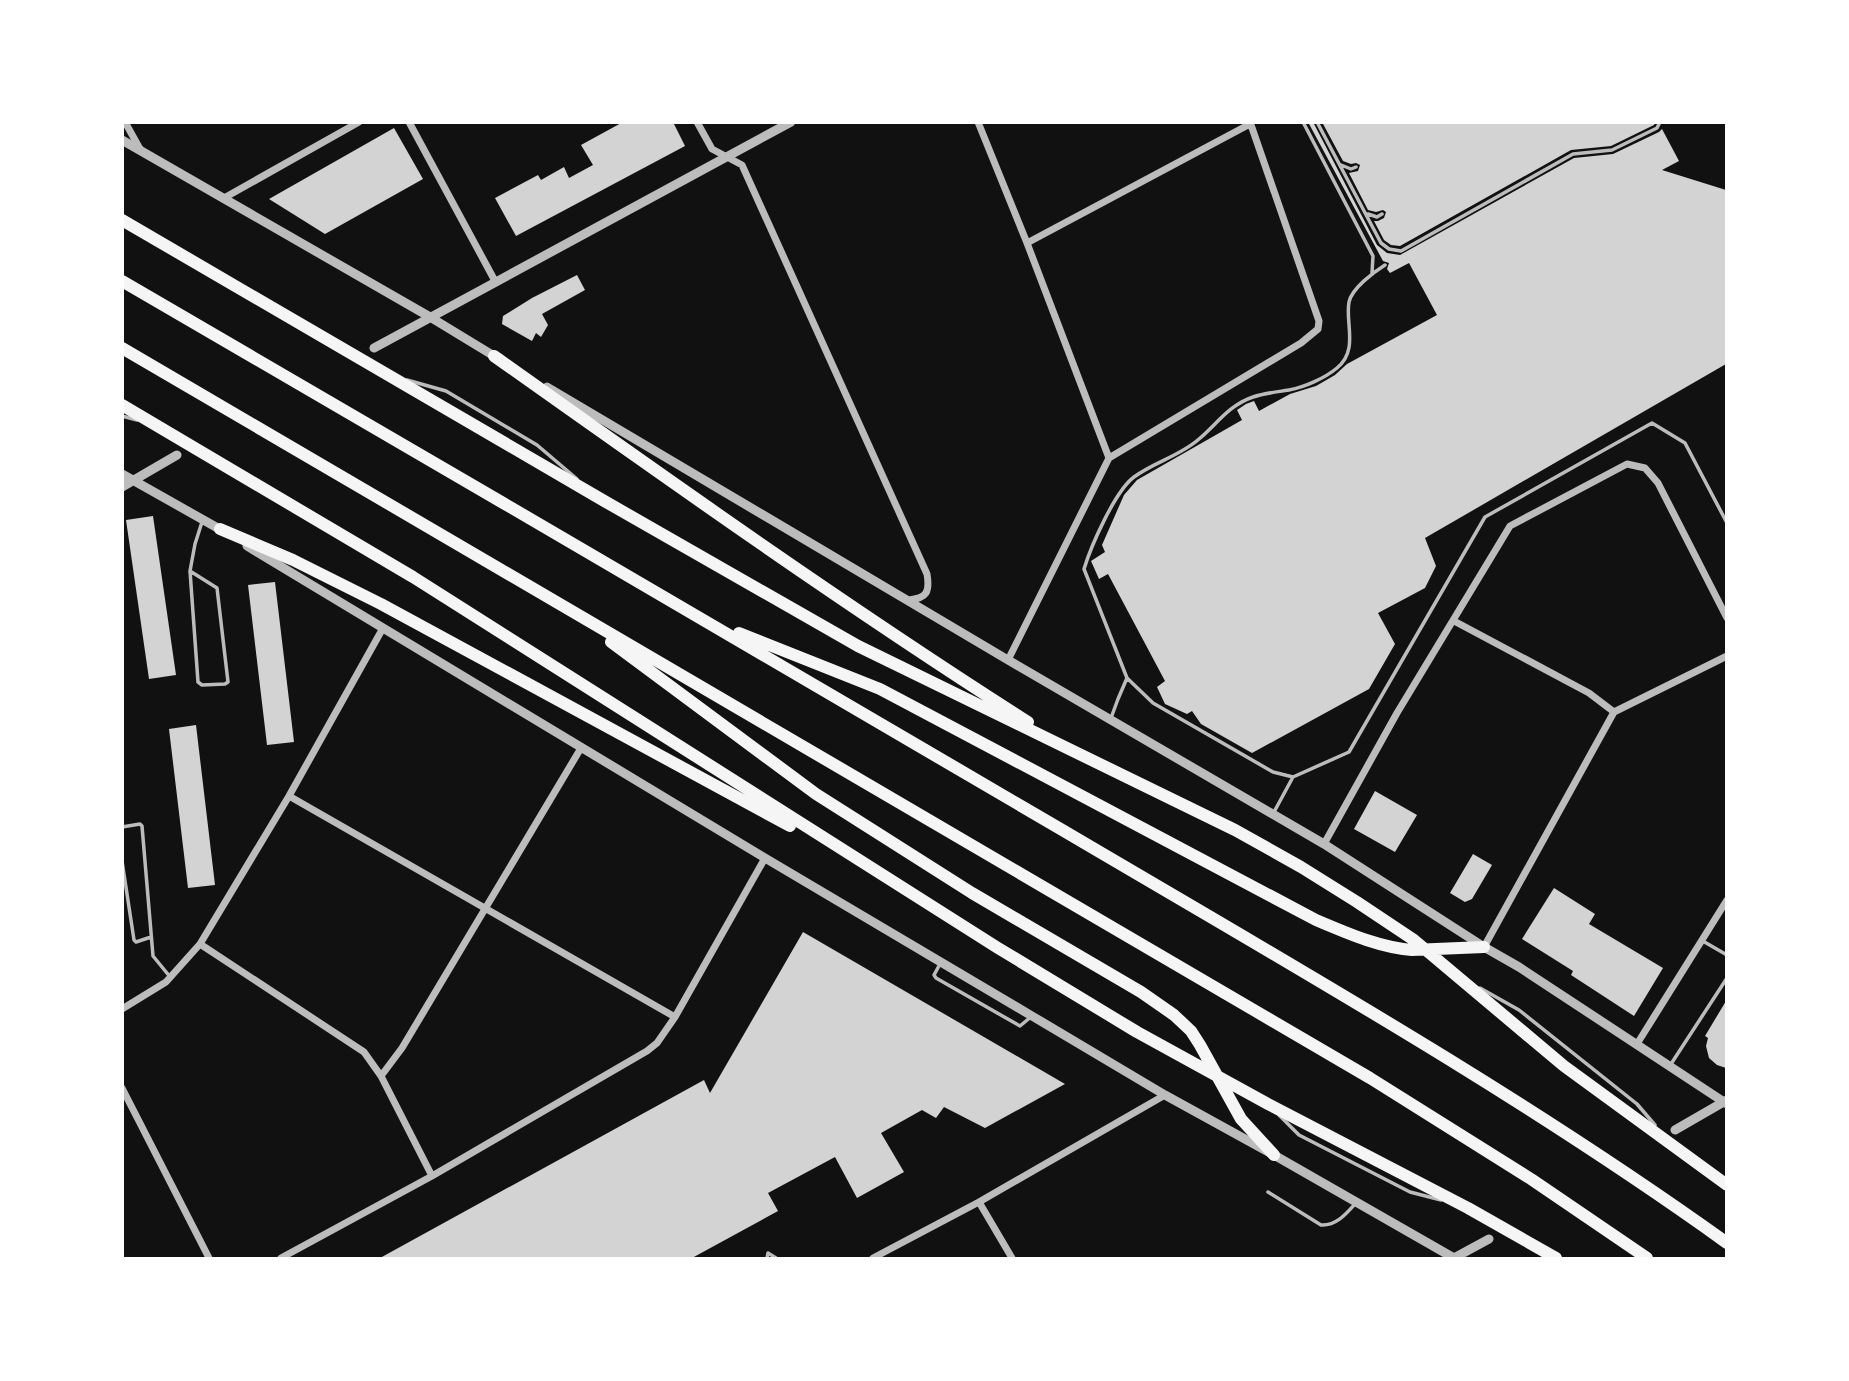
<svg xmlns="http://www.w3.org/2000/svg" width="1849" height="1381" font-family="'Titillium Web',sans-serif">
<rect width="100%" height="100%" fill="#111"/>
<path fill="#d3d3d3" d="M623,122H673L685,146L516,236L495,198L538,175L541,180L564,167L569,178L593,165L581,145Z
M1308,122H1313L1377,245L1387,253L1400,255L1574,158L1613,154L1659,132L1662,129L1679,161L1662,170L1726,190V364L1425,538L1436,566L1425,588L1378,613L1395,644L1369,689L1252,753L1201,724L1192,711L1187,714L1165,704L1157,687L1165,681L1108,574L1099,579L1091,561L1105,552L1102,545L1124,495L1137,480L1242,420L1237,410L1246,404L1254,401L1259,411L1290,394L1316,386L1335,375L1347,364L1437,315L1409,263L1390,273L1387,269L1389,263L1383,261Z
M1322,122H1655L1654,125L1611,146L1571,150L1400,246L1391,245L1384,240L1374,221H1378L1384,218L1386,212L1383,210L1376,212L1368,210L1349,173L1358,171L1360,165L1356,163L1351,164L1343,161Z
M394,128L423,179L325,234L269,199Z
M577,275L585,290L542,314L548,325L541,337L536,333L532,341L502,324L503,316L532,298Z
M153,516L176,675L149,679L126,520Z
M275,582L294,742L267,745L248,585Z
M196,725L215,885L188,888L169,729Z
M1375,791L1417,815L1395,852L1354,829Z
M1473,854L1492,865L1472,899L1465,902L1450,893Z
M1554,888L1595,914L1589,924L1663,968L1634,1016L1571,975L1573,971L1522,939Z
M803,932L1065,1084L985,1128L944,1107L936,1118L922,1110L881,1133L904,1172L857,1198L835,1157L768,1193L778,1211L692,1258H380L704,1080L710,1093Z
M1726,1001V1068L1717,1065L1709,1058L1706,1046L1708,1038L1705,1036Z"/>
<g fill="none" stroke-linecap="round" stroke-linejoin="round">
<path stroke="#bcbcbc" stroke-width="3.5" d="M1303,122L1373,256L1372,273
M1317,122L1381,243L1389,249L1401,251L1573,154L1612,150L1657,128L1660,122
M1341,165L1351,169L1356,167
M1368,214L1377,217L1382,214
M407,380L446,391L537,445L577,479
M122,416L137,420
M190,571L217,588L228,682L225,684L202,685L198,682L190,571L195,544L202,522
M1111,718L1118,699L1127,678
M1293,777L1273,772L1153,703L1127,678L1084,569C1091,546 1115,491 1134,477C1154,462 1180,456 1199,439C1217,424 1229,405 1253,397C1265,393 1277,392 1289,390C1305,387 1325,378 1337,368C1359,350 1345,323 1349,302C1352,288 1374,272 1385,265
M1274,812L1293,777L1349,752L1485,517L1652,423L1685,443L1727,523
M122,827L140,824L142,826L153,956L171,978
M122,861L134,940L136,942L151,937
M1701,940L1727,955
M940,964L934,975L936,978L1020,1026L1032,1016
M1480,988L1519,1010L1637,1104L1655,1125
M1671,1064L1727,978
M1279,1115L1299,1135L1410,1192L1441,1200
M1268,1192L1321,1225C1336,1226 1346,1214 1355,1204
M767,1258L768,1253L776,1258"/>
<path stroke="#bcbcbc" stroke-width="7" d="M125,122L140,149
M409,122L495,281
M697,122L712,149L742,165L927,574C930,592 927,598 909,600
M978,122L1027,243L1109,458
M224,198L359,122
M1027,243L1250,124
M1454,621L1589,693L1614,712
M1008,660L1109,458L1301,343L1318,329L1319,321L1250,122
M289,796L675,1017
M1324,844L1397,713L1510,526L1627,464L1645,468L1658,483L1727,618
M200,944L364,1052L381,1076L432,1176
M1484,947L1614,712L1727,656
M122,1009L166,982L200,944L289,796L383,628
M1637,1044L1727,900
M381,1076L402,1048L581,748
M122,1088L209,1258
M979,1202L1012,1258
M281,1258L432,1176L647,1051L657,1043L675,1017L765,858
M873,1258L979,1202L1165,1095"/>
<path stroke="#bcbcbc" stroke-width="9" d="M122,140L430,317L499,359
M374,348L791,122
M547,387L1008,660L1324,844L1484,947L1519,967L1727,1104
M122,474L223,531
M122,487L177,455
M247,546L765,858L1032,1016L1165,1095L1274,1155L1454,1258
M1675,1130L1727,1100
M1454,1258L1489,1239"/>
<path stroke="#f5f5f5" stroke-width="12" d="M122,220L606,502L858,646L1235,830L1301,867L1357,902L1414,940L1564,1066L1727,1185
M122,281C436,464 751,647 1064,831C1288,963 1515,1091 1727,1243
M122,348L1370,1078L1531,1179L1647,1258
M494,356C670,481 846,606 1028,722
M122,405L413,577L998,948L1137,1032L1268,1104L1468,1208L1556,1258
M220,529L293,560L381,604L790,826
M739,633L880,689L1316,920C1347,933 1378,947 1412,950L1484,947
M611,642L816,794L972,893L1141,992L1174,1015L1191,1031L1200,1045L1241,1119L1274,1155"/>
</g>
<rect width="1849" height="1381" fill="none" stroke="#ffffff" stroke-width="248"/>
</svg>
